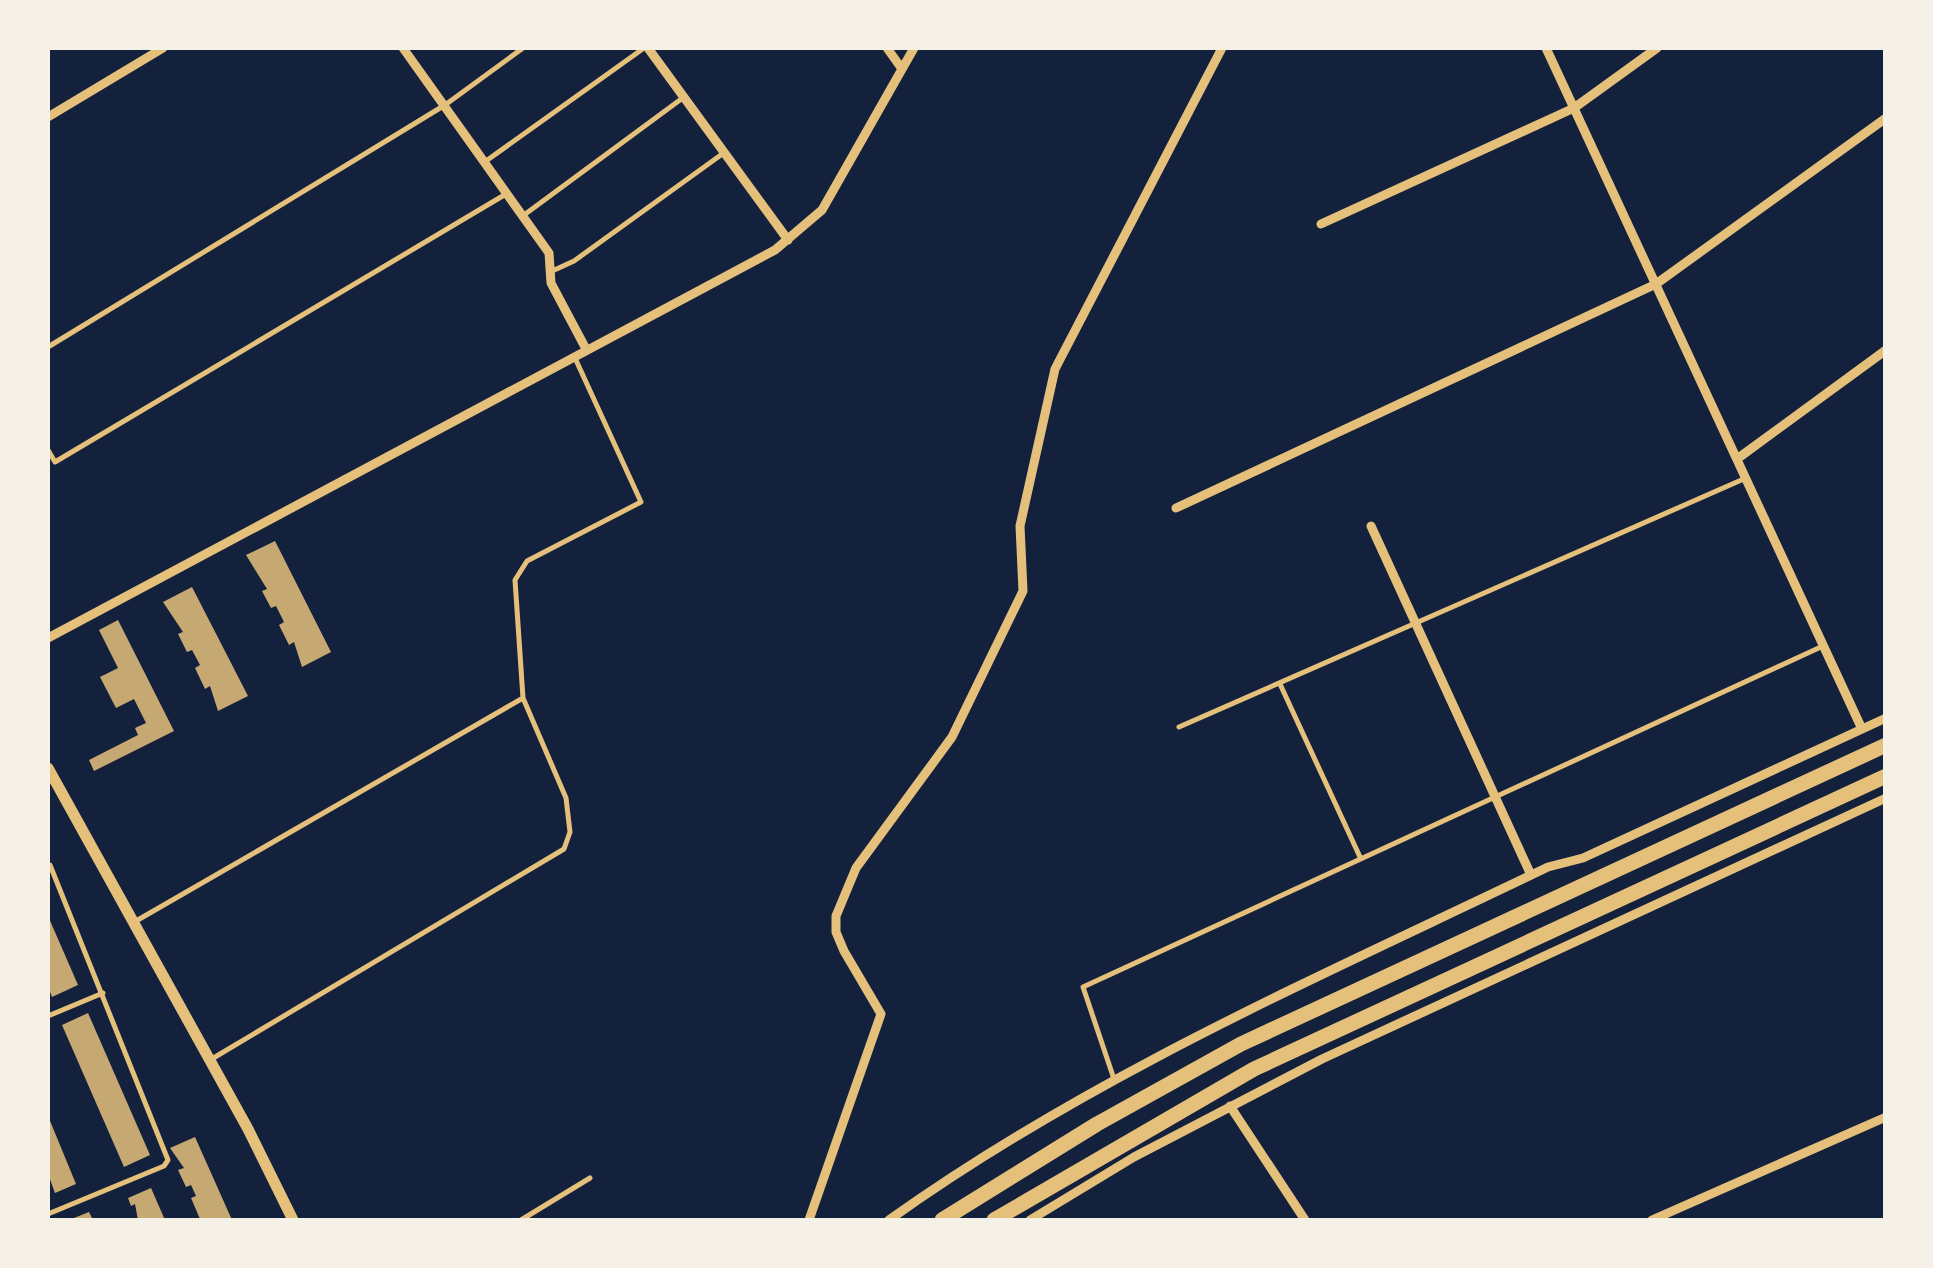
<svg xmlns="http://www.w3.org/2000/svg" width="1933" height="1268" font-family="Ubuntu,sans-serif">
<rect width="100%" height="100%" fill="#14213d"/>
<path fill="#c6a872" d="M275,541L331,652L302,667L294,642L289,645L279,625L284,622L276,606L271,608L262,591L267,589L246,555Z
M192,587L248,696L218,711L210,686L205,689L195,668L200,665L192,650L187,652L178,634L183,632L163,602Z
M118,620L174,731L94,771L89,760L138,735L135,728L146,723L134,699L116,708L100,677L118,668L99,630Z
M48,916L78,985L52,997L48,987Z
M88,1013L150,1155L124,1167L62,1025Z
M48,1116L76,1184L55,1193L48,1174Z
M195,1137L232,1220L200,1219L191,1198L196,1196L191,1185L186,1187L178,1170L184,1168L170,1148Z
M151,1188L165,1220H138L135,1204L131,1206L128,1198Z
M89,1212L93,1220H69Z"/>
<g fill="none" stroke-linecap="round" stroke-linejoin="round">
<path stroke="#e5c07b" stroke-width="5" d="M486,161L644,48
M524,215L684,97
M550,272L574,261L725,152
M48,347L445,105L523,48
M48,450L55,462L506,194
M1280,684L1360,857
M1179,727L1746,478
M136,921L523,698
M48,1016L103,993
M210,1060L564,849L570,832L566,798L523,698L515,580L527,561L641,502L575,358
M1114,1079L1083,987L1823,646
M48,1214L164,1166L168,1160L50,865
M521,1220L590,1178"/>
<path stroke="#e5c07b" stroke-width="9" d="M403,48L549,253L551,283L586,349
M648,48L788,240
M887,48L902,69
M1546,48L1862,729
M48,117L163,48
M1321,224L1574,108L1657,48
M1737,459L1886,350
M1176,508L1656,284L1886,118
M1371,526L1531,875
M48,638L775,250L822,210L914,48
M1230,1106L1305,1220
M809,1220L881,1014L844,951L836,932V916L856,868L952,737L1023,591L1020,526L1055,369L1222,48
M889,1220C1093,1074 1324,975 1548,867L1583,858L1886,718
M1030,1220L1134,1157L1322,1059L1886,798
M1652,1220L1886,1117"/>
<path stroke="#e5c07b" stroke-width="11" d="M48,768L248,1129L293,1220"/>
<path stroke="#e5c07b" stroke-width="15" d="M942,1220L1097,1124L1241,1044L1886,745
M994,1220L1254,1069L1886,776"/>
</g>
<rect width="1933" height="1268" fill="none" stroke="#f6f1e7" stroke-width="100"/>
</svg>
